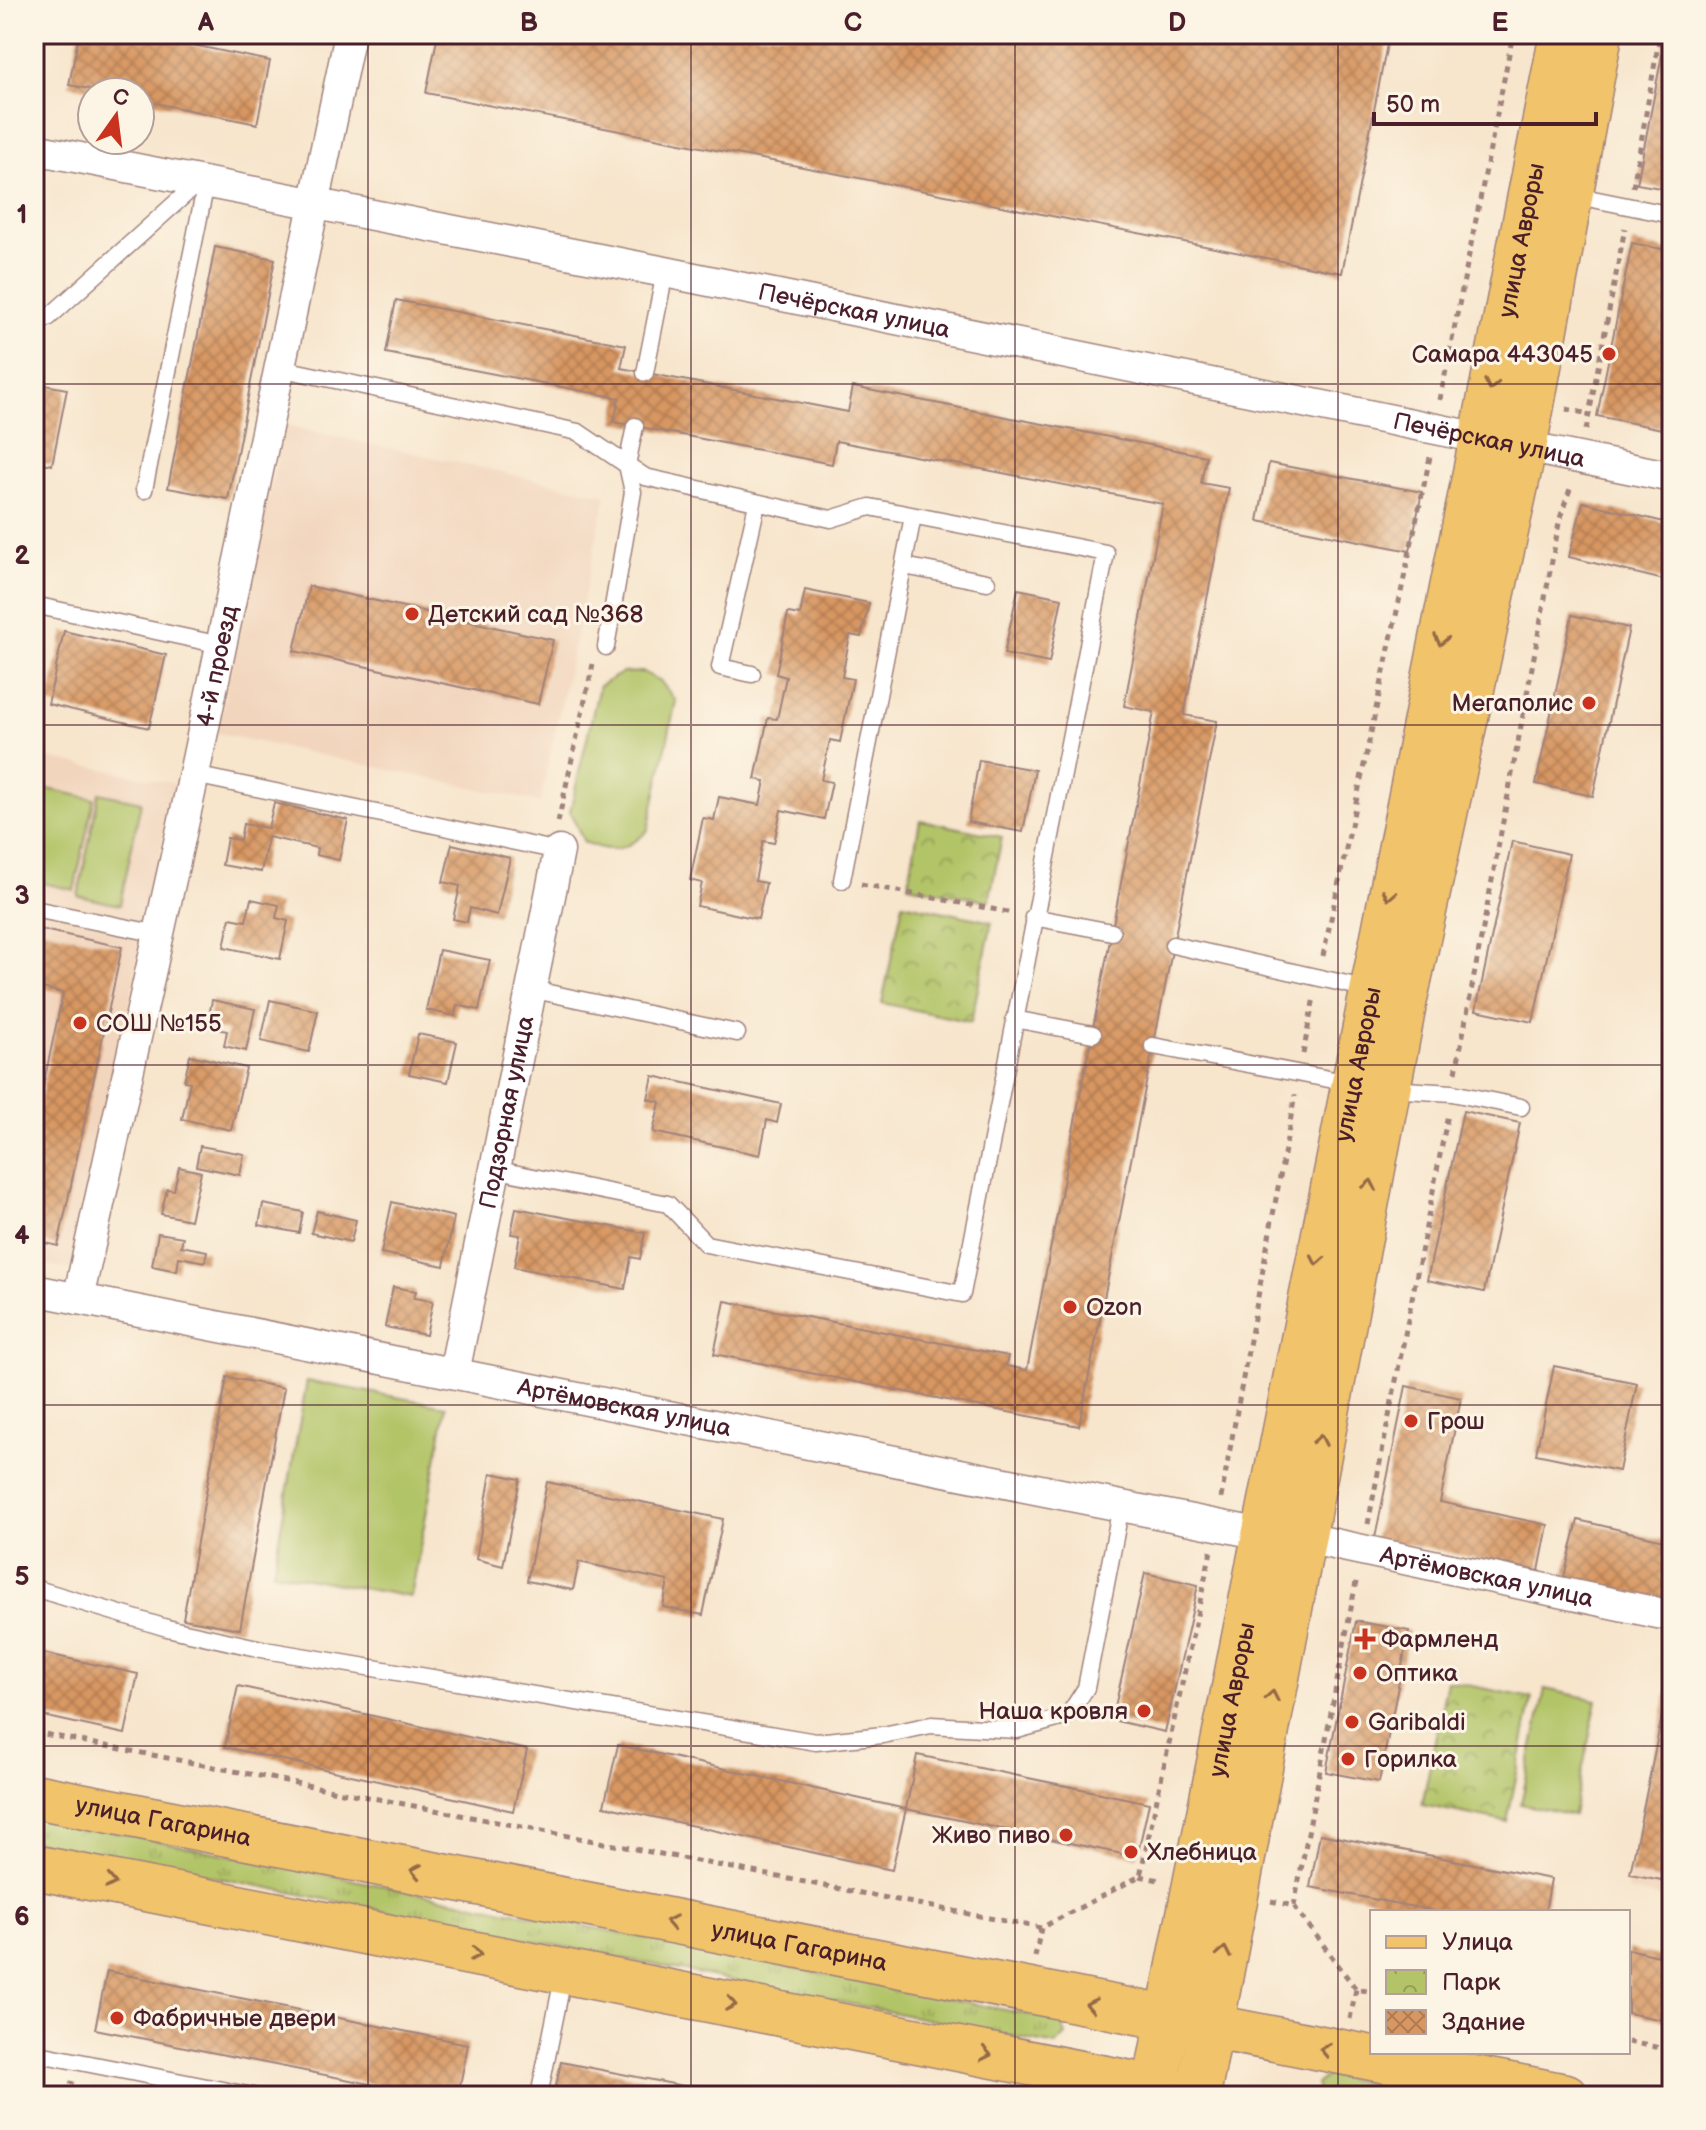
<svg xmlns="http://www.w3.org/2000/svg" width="1706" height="2130" font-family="'Balsamiq Sans',sans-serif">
<defs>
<pattern id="grass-tufts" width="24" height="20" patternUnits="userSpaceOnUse" patternTransform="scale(2)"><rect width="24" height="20" fill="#b2c467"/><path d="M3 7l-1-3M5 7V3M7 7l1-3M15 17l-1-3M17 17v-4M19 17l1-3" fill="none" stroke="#939f55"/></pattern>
<pattern id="park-crowns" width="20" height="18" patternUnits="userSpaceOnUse" patternTransform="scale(2)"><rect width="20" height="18" fill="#b2c467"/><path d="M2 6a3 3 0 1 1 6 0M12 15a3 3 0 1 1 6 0" fill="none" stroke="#939f55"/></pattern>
<pattern id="building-cross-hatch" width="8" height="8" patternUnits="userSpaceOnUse" patternTransform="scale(2)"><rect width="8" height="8" fill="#d89762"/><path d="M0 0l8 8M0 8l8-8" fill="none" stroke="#b17b51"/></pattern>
</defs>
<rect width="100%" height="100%" fill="#fcf5e5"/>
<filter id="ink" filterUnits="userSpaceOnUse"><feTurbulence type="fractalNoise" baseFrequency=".0125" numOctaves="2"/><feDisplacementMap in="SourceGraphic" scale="16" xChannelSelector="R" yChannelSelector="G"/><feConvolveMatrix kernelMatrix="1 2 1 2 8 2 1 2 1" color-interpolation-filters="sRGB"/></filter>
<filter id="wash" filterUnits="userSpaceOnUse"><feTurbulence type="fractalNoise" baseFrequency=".006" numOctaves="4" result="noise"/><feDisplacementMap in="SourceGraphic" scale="32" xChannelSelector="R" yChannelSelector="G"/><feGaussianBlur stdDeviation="1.8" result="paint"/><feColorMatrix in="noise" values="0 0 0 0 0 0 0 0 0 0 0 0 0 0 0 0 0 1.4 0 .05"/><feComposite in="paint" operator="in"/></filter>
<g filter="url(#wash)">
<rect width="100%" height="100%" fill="#f7e5cc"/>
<path fill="#f2d5bd" d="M284,425L606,495L540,802L217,733Z
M34,755L175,784L74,1270L34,1262Z
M1672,1665V1900L1627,1890Z"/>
<path fill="url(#grass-tufts)" stroke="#7e7249" stroke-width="2" d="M34,1816L1060,2021L1066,2035L1056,2045L34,1841Z
M1327,2075L1434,2096H1319L1316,2084Z"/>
<path fill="url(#park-crowns)" stroke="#7e7249" stroke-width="2" d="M920,820L1002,837L989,901L908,885Z
M903,903L992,922L971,1022L882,1003Z
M1447,1681L1532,1698L1507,1822L1422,1805Z"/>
<path fill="#b2c467" stroke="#7e7249" stroke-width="2" d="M643,672L661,682L676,701L648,830C628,851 610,854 584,842L570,812L599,686L622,673Z
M34,786L94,799L74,890L34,881Z
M99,793L141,802L120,905L78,896Z
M307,1381L446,1406L411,1597L273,1572Z
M1545,1689L1597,1700L1573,1815L1521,1804Z"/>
<g id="blocks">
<path fill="url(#building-cross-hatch)" d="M79,34H140L270,61L257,124L140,100V92H104L69,85Z
M438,34H1389L1342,273L426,93Z
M1666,34H1672V190L1637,184Z
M1632,243L1672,251V344L1667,367L1672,368V431L1597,416Z
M215,247L275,259L228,499L168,488Z
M396,300L626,345L621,368L848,412L853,387L1206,456L1201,483L1229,488L1184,715L1217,721L1079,1426L714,1354L725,1301L1008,1356L1006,1366L1027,1370L1154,712L1124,706L1163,504L836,441L832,464L614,422L619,398L386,353Z
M34,383L67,389L52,465L34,461Z
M1269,463L1422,492L1410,551L1258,521Z
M1583,502L1672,524V582L1569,557Z
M309,586L553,640L538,704L294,651Z
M1018,589L1062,598L1049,663L1004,654Z
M805,590L869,603L861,637L850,635L842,677L853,679L840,742L830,740L821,780L832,782L824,819L781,810L774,843L763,841L755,881L766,883L758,919L697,906L702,883L690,880L703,818L714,820L719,797L760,805L765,781L755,779L768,718L777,719L786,677L776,674L788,613L800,615Z
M1572,615L1629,628L1593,796L1536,784Z
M64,631L166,655L149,728L48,704Z
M979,760L1035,770L1023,832L968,822Z
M274,803L348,820L339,860L316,855L317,848L268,837L261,872L222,865L227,838L240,840L243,824L268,828Z
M1512,841L1569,854L1533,1022L1476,1010Z
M452,844L510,858L497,915L470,908L467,922L453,919L460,886L443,882Z
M251,899L279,905L276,918L288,921L280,959L224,947L230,918L246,921Z
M34,928L122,947L58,1246L34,1240V1129L63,993L34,986Z
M439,950L490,960L479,1010L457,1005L455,1016L426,1010Z
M212,1000L255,1009L246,1051L224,1046L227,1031L207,1027Z
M270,1000L318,1011L309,1052L261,1041Z
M418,1034L457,1042L448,1082L409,1074Z
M190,1055L246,1068L231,1130L182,1119L190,1082L184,1081Z
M653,1076L781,1104L777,1123L767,1120L760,1155L653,1132L660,1102L648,1099Z
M1463,1111L1520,1123L1484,1292L1427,1280Z
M200,1146L244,1154L240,1175L196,1166Z
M179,1167L201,1172L190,1220L161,1214L167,1189L174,1190Z
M392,1202L454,1217L444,1266L381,1253Z
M263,1204L303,1212L299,1233L259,1225Z
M516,1208L645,1233L640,1259L631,1257L625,1289L514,1267L520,1235L511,1234Z
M317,1211L356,1220L351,1242L311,1233Z
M158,1233L183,1237L181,1246L207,1251L205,1262L179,1257L177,1271L152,1266Z
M393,1287L416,1291L414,1298L433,1301L426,1335L385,1327Z
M1554,1366L1637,1383L1619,1471L1536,1454Z
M227,1377L284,1388L240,1629L183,1619Z
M1406,1386L1461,1398L1440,1502L1548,1525L1539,1571L1375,1538Z
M491,1473L520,1479L503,1566L476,1559Z
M547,1482L723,1519L703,1615L663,1607L668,1581L579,1562L573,1590L527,1581Z
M1578,1520L1672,1542V1603L1564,1577Z
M1145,1573L1198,1585L1165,1732L1112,1720Z
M1356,1621L1409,1631L1379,1782L1326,1772Z
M34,1651L138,1674L125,1734L34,1714Z
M1671,1671L1672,1855L1667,1881L1630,1874Z
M238,1686L527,1750L513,1811L225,1747Z
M618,1745L906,1809L917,1755L1149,1803L1137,1857L906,1809L892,1870L604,1806Z
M1320,1834L1551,1879L1545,1912H1440L1310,1887Z
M1628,1949L1672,1959V2022L1628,2013Z
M107,1971L468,2044L458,2096H430L95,2029Z
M561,2062L729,2095V2096H554Z"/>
</g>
</g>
<g filter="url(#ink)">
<use href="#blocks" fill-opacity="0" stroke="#a0827c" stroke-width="2"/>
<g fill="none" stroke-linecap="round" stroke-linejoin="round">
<g stroke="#a0827c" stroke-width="19">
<path id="service" d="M1573,195L1672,215
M34,315L48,318L200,181
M279,368L578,432L627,465L633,492L606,647
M645,373L665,272
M144,490L206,183
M904,566L987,582
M34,605L221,645
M752,674L720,667L757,504
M194,775L559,851
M842,880L913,516
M34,909L159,934
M1033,917L1112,932
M1173,945L1369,989
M530,989L737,1033
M1014,1019L1093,1034
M1153,1046L1350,1083
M1390,1089L1452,1093L1521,1107
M493,1169L668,1204L706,1244L962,1294L1106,553L870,507L831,519L645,477L627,465L635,426
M34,1588L167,1628L271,1651L816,1742L883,1735L931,1725L1017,1730L1068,1716L1086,1688L1121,1506
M34,2053L253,2096
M539,2096L564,1973"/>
</g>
<g stroke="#a0827c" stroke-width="33">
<g id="minor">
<path id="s1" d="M34,149L665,272L1672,477"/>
<path id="s2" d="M34,1290L1262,1534"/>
<path id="s3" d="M78,1299L190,793L350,34"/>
<path id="s4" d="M454,1373L559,851"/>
<path id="s5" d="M1301,1537L1672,1616"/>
</g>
</g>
<g stroke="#a0827c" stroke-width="47">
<g id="primary">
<path id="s6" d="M34,1796L1566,2096"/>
<path d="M34,1867L1182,2093"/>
<path id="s7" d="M1153,2096L1562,34"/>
<path d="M1198,2096L1405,999L1524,448L1600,34"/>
</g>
</g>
<path stroke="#a0827c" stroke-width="5" stroke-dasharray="6 6" stroke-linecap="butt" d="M1633,187L1660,34
M1440,400L1513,34
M1566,409L1589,414
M1586,430L1625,228
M558,822L593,664
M861,884L1013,913
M1323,956L1430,457
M1303,1054L1314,997
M1456,1072L1560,518L1571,486
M1221,1498L1295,1095
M1368,1524L1448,1114
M34,1732L1041,1928
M1140,1876L1159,1880
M1271,1901L1294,1906L1356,1989L1372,1992
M1294,1906L1357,1577
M1035,1957L1041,1928L1140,1876L1211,1551
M1350,2019L1356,1989
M1628,2042L1672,2050
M69,2096L72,2081"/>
<use href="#service" stroke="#fff" stroke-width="16"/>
<use href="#minor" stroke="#fff" stroke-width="30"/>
<use href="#primary" stroke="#f1c36a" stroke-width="44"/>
</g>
<defs><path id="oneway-chevron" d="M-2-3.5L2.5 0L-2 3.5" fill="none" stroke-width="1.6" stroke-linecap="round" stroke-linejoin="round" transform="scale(2)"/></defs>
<g stroke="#956947">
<use href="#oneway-chevron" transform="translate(1491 385) rotate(101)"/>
<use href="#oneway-chevron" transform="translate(1441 640) rotate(101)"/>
<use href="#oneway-chevron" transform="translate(1389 895) rotate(101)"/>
<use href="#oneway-chevron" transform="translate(1370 1185) rotate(-79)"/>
<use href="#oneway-chevron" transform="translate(1317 1260) rotate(101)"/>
<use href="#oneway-chevron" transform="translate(1320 1440) rotate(-79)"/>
<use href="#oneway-chevron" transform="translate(1272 1696) rotate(-79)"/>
<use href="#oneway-chevron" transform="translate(416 1871) rotate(-169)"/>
<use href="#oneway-chevron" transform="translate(111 1882) rotate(11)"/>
<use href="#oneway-chevron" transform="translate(671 1922) rotate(-169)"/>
<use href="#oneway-chevron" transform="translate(1224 1952) rotate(-79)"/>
<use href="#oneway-chevron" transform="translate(476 1954) rotate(11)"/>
<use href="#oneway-chevron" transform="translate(731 2004) rotate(11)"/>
<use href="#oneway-chevron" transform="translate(1091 2005) rotate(-169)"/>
<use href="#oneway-chevron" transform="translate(1325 2050) rotate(-169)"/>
<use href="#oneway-chevron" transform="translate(986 2054) rotate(11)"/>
</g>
</g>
<path fill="none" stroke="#4a1f2b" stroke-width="2" stroke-opacity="0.55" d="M368,34V2096M691,34V2096M1015,34V2096M1338,34V2096M34,384H1672M34,725H1672M34,1065H1672M34,1405H1672M34,1746H1672"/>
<g fill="#c8321e" stroke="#fcf5e5" stroke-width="3">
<circle cx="1609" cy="354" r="8"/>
<circle cx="412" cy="614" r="8"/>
<circle cx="1589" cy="703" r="8"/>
<circle cx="80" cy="1023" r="8"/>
<circle cx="1070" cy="1307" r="8"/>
<circle cx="1411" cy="1421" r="8"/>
<path d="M1361 1627h8v8h8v8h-8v8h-8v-8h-8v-8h8z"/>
<circle cx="1360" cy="1673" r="8"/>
<circle cx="1144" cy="1711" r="8"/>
<circle cx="1352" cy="1722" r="8"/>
<circle cx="1348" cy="1759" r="8"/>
<circle cx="1066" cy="1835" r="8"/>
<circle cx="1131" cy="1852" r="8"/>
<circle cx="117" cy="2018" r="8"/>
</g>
<g text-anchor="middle" stroke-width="6" stroke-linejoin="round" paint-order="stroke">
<g font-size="24" fill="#4a1f2b" stroke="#fcf5e5">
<text dy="8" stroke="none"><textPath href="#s7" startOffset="1892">улица Авроры</textPath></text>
<text dy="8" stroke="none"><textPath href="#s1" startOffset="836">Печёрская улица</textPath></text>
<text dy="8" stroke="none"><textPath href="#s1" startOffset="1484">Печёрская улица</textPath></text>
<text dy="8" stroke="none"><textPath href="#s3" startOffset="648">4-й проезд</textPath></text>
<text dy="8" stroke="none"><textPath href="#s7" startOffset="1052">улица Авроры</textPath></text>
<text dy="8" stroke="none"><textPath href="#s4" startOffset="266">Подзорная улица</textPath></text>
<text dy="8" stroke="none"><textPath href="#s2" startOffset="602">Артёмовская улица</textPath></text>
<text dy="8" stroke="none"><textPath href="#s5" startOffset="190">Артёмовская улица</textPath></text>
<text dy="8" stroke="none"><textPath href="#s7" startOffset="404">улица Авроры</textPath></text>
<text dy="8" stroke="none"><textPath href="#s6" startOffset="132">улица Гагарина</textPath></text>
<text dy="8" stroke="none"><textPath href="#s6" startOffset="780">улица Гагарина</textPath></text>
</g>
<g font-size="24" fill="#4a1f2b" stroke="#fcf5e5" text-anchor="start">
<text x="1593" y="362" text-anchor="end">Самара 443045</text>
<text x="428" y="622">Детский сад №368</text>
<text x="1573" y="711" text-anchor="end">Мегаполис</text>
<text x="96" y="1031">СОШ №155</text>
<text x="1086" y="1315">Ozon</text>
<text x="1427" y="1429">Грош</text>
<text x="1381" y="1647">Фармленд</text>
<text x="1376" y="1681">Оптика</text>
<text x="1128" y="1719" text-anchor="end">Наша кровля</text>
<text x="1368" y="1730">Garibaldi</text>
<text x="1364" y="1767">Горилка</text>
<text x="1050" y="1843" text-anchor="end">Живо пиво</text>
<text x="1147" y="1860">Хлебница</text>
<text x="133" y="2026">Фабричные двери</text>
</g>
</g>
<rect width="1706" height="2130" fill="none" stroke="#fcf5e5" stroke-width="88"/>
<rect x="1370" y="1910" width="260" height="144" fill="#fcf5e5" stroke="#b59f9b" stroke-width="2"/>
<rect x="1386" y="1936" width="40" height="12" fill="#f1c36a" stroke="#b59f9b" stroke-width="2"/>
<text x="1442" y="1950" font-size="24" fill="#4a1f2b">Улица</text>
<rect x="1386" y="1970" width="40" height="24" fill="url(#park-crowns)" stroke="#b59f9b" stroke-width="2"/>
<text x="1442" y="1990" font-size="24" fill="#4a1f2b">Парк</text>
<rect x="1386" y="2010" width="40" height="24" fill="url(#building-cross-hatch)" stroke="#b59f9b" stroke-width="2"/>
<text x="1442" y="2030" font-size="24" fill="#4a1f2b">Здание</text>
<g transform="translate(116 116) rotate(14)"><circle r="38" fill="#fcf5e5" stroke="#b59f9b" stroke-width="2"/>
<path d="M0-6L14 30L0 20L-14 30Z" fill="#c8321e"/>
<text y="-12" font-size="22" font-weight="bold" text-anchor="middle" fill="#4a1f2b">С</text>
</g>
<path d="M1374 112v12h222v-12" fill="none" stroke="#4a1f2b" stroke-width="4"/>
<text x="1386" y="112" font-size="24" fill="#4a1f2b" stroke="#fcf5e5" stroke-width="6" paint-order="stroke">50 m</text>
<rect x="44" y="44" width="1618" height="2042" fill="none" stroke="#4a1f2b" stroke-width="3"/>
<g font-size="26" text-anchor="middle" font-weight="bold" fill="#4a1f2b">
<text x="206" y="31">A</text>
<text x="529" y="31">B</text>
<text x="853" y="31">C</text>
<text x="1177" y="31">D</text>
<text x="1500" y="31">E</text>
<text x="22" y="223">1</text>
<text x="22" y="564">2</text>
<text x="22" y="904">3</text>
<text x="22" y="1244">4</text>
<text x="22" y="1585">5</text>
<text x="22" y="1925">6</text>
</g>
</svg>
